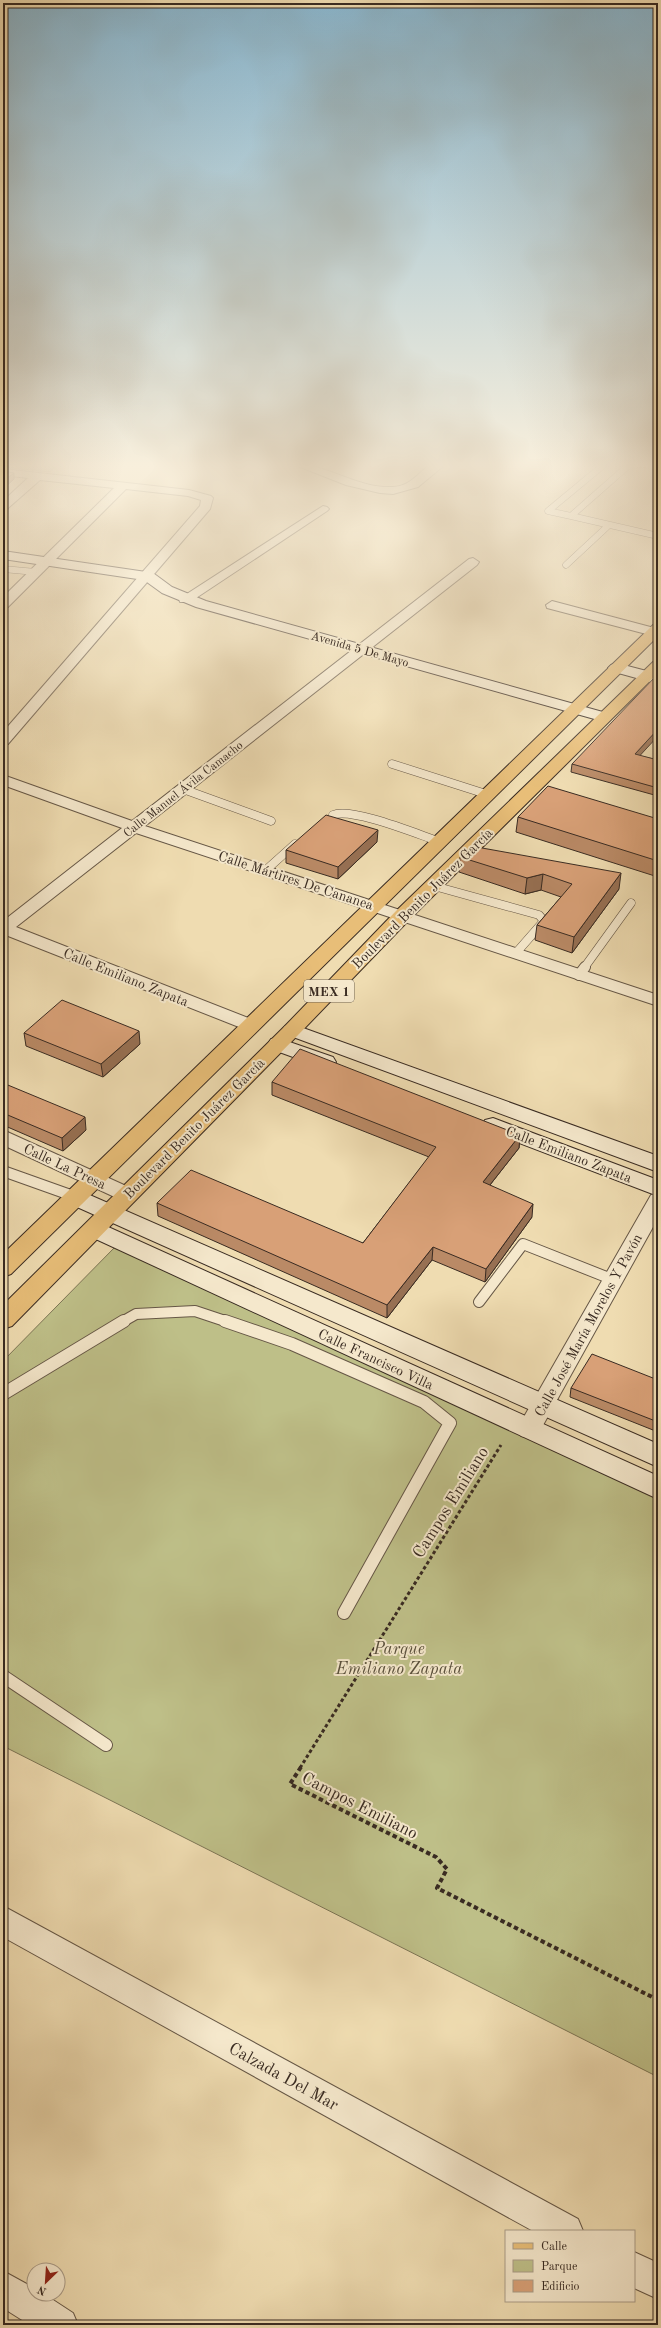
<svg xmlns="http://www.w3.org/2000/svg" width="661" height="2328" font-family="'Old Standard TT',serif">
<rect width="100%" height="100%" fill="#efdcb1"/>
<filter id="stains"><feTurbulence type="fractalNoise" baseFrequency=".005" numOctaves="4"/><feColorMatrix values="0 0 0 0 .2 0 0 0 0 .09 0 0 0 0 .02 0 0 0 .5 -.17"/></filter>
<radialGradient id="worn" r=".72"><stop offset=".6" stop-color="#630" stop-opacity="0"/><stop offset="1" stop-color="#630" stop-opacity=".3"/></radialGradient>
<path fill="#bebf88" stroke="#7c7555" d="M3,463H59L50,472L3,467Z
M115,1247L658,1492V2077L3,1746V1361Z"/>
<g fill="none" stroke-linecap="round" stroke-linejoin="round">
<g stroke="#665746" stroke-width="7">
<path id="lane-far3" d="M658,467L646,464L629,465L571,516L658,536
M571,516L548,511L606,463
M566,565L609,525
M3,569L36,572"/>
</g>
<g stroke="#665746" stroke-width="9">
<path id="lane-far2" d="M392,764L486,794
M183,789L271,821
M333,815C351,807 417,834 438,841
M266,870L295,844
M434,886L539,915L544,921L516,953
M584,968L631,903"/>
</g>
<g stroke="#665746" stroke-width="12">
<path id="lane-far1" d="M579,975L585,967
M3,1171L76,1197
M479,1302L523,1244L614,1280
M122,1322L136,1314L195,1311L228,1322"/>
</g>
<g stroke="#665746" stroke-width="14">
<path id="lane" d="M225,1321L292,1344L424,1402L450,1423L344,1613
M3,1394L124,1321
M3,1676L106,1745"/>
</g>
<g stroke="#665746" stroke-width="2">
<path id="street" d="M290,463C326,463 357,489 393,487C414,486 421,467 435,463C438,462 444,463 447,463L418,487L393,494L380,493L346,485Z
M3,469L189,490L211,496L213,498L210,509L8,744L3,745V732L200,506L201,500L188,496L126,489L8,607L3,608V597L114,488L40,480L7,509L3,510V501L28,478L3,475Z
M323,506L327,507L329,509L327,511L190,602H180L179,599Z
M473,558L479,562L477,565L145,826L658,995V1006L136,833L16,927L256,1021L259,1025L256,1029L250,1031L244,1029L3,934V921L122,828L3,785V775L132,821L469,559Z
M552,601L658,629V635L654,636L547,608L546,605Z
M3,1130L135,1190L138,1195L135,1200L128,1202L121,1200L3,1145Z
M658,1193V1218L537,1436L529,1438L521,1436L517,1429L521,1422L651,1195Z
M3,1906L578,2219L583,2231H533L3,1937Z
M634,2252L658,2263V2299L634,2288Z
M3,2271L34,2288V2294H44L73,2313L78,2325H30L3,2308Z"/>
</g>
<g stroke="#392b22" stroke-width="2">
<path id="secondary" d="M3,551L153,573L172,587L206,601L610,714L612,717L610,720H598L196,607L162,593L144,580L3,559Z
M616,663L658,674V684L611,671L608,668L611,665Z
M292,1024L658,1156V1172L285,1034L282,1030L285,1026Z
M278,1038L333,1057L336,1062L333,1067L326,1069L271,1049L268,1044L271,1039Z
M493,1118L658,1180V1196L485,1130L482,1125L485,1120Z
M76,1189L658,1444V1467L68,1203L65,1197L68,1191Z
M95,1221L658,1476V1499L87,1235L84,1229L87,1223Z"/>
</g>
<g stroke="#392b22" stroke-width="2">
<path id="primary" d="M658,624V636L11,1274L3,1277V1254L653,625Z
M658,661V673L410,919L299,1034L12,1326L3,1329V1305L285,1026L396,911L653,662Z"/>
</g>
<path stroke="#392b22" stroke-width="3" stroke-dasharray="3.5 2.5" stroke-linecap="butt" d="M300,1768L501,1445"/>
<path stroke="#392b22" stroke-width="4" stroke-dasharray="4.5 3" stroke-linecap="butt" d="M301,1767L290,1784L436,1857L447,1869L437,1888L658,2000"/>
<use href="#lane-far3" stroke="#f5e8cc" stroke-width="6"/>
<use href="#lane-far2" stroke="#f5e8cc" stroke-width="8"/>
<use href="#lane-far1" stroke="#f5e8cc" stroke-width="10"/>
<use href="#lane" stroke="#f5e8cc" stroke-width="12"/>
<use href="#street" fill="#f5e8cc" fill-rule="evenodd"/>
<use href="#secondary" fill="#f5e8cc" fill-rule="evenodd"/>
<use href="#primary" fill="#e8be78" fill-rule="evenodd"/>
</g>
<path fill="#ba8a66" stroke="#392b22" d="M640,756L658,760V796L571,772L572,764Z
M518,817L658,819V877L516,832Z
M377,842L338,879L286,863V850Z
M460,857L619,889L572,953L535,940L537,925L561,897L541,890L525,894L459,872Z
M24,1033L140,1044L103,1077L26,1046Z
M272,1082L520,1135L519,1148L490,1185L532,1217L485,1282L432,1260L387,1318L158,1216L157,1203L363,1243L429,1157L272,1095Z
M3,1083L86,1130L63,1151L3,1125Z
M658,1380V1432L570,1397L571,1388Z"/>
<path fill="#977053" stroke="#392b22" d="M14,473V479L3,489V481Z
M658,729V736L634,762L635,754Z
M378,830L377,842L338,879V867Z
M621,873L619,889L572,953L574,937Z
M543,874L541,890L525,894L527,878Z
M139,1031L140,1044L103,1077L101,1064Z
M85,1117L86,1130L63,1151L62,1138Z
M520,1135L519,1148L482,1195L483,1182Z
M533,1204L532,1217L485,1282L486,1269Z
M433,1247L432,1260L387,1318V1305Z"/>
<path fill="#d8a077" stroke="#392b22" d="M3,471L14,473L3,481Z
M655,677H658V729L635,754L658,760V788L572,764Z
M548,786L658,819V861L518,817Z
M326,815L378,830L338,867L286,850Z
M471,846L621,873L574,937L537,925L572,884L543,874L527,878L460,857Z
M62,1000L139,1031L101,1064L24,1033Z
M300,1049L520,1135L483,1182L533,1204L486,1269L433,1247L387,1305L157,1203L191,1170L363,1243L436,1147L272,1082Z
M3,1083L85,1117L62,1138L3,1113Z
M592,1354L658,1380V1422L571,1388Z"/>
<linearGradient id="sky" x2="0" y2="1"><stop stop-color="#89b7d0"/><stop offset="0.59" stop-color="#f8efdc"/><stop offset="1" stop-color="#f8efdc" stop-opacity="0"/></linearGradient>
<rect width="661" height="789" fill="url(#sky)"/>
<g text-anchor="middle" stroke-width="4" stroke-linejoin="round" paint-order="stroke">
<g font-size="12" fill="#392b22" stroke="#f5e8cc">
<text transform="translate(360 649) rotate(16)" y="4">Avenida 5 De Mayo</text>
<text transform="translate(183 789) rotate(-38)" y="4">Calle Manuel Ávila Camacho</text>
</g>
<rect fill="#f5e8cc" stroke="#716455" stroke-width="1" x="304" y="980" width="50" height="22" rx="3"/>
<g font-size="13" font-weight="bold" fill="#392b22">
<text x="329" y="996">MEX 1</text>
</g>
<g font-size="14" fill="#392b22" stroke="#f5e8cc">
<text transform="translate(296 880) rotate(18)" y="5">Calle Mártires De Cananea</text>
<text transform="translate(422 898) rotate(-45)" y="5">Boulevard Benito Juárez García</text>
<text transform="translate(126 977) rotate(22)" y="5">Calle Emiliano Zapata</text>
<text transform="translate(194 1128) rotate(-45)" y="5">Boulevard Benito Juárez García</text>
<text transform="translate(569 1154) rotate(21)" y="5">Calle Emiliano Zapata</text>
<text transform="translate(65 1166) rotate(25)" y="5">Calle La Presa</text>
<text transform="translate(588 1325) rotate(-61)" y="5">Calle José María Morelos Y Pavón</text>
<text transform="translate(376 1359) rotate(25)" y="5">Calle Francisco Villa</text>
</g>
<g font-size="17" fill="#392b22" stroke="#f5e8cc">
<text transform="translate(450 1502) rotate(-58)" y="6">Campos Emiliano</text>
<text transform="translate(360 1805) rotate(27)" y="6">Campos Emiliano</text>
<text transform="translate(284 2076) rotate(29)" y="6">Calzada Del Mar</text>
</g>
<g font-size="17" font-style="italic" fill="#5a503c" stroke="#f5e8cc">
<text x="399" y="1654">Parque<tspan x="399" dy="20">Emiliano Zapata</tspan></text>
</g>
</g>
<rect width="661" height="2328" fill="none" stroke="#efdcb1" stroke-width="16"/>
<rect x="4" y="4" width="653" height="2320" fill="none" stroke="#392b22" stroke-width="2"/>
<rect x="8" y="8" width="645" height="2312" fill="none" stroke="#392b22"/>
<rect x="505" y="2230" width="130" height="72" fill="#f5e8cc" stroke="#aa9c88"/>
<rect x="513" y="2243" width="20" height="6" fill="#e8be78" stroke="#aa9c88"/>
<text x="541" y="2250" font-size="12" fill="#392b22">Calle</text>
<rect x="513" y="2260" width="20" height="12" fill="#bebf88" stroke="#aa9c88"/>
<text x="541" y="2270" font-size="12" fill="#392b22">Parque</text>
<rect x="513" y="2280" width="20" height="12" fill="#d8a077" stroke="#aa9c88"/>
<text x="541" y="2290" font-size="12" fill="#392b22">Edificio</text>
<g transform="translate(46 2282) rotate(205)"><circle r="19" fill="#f5e8cc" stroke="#aa9c88"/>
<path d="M0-3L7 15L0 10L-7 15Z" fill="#8f2418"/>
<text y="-6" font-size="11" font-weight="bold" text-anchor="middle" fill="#392b22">N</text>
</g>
<rect width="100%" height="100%" filter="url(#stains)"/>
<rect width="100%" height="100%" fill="url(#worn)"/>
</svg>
